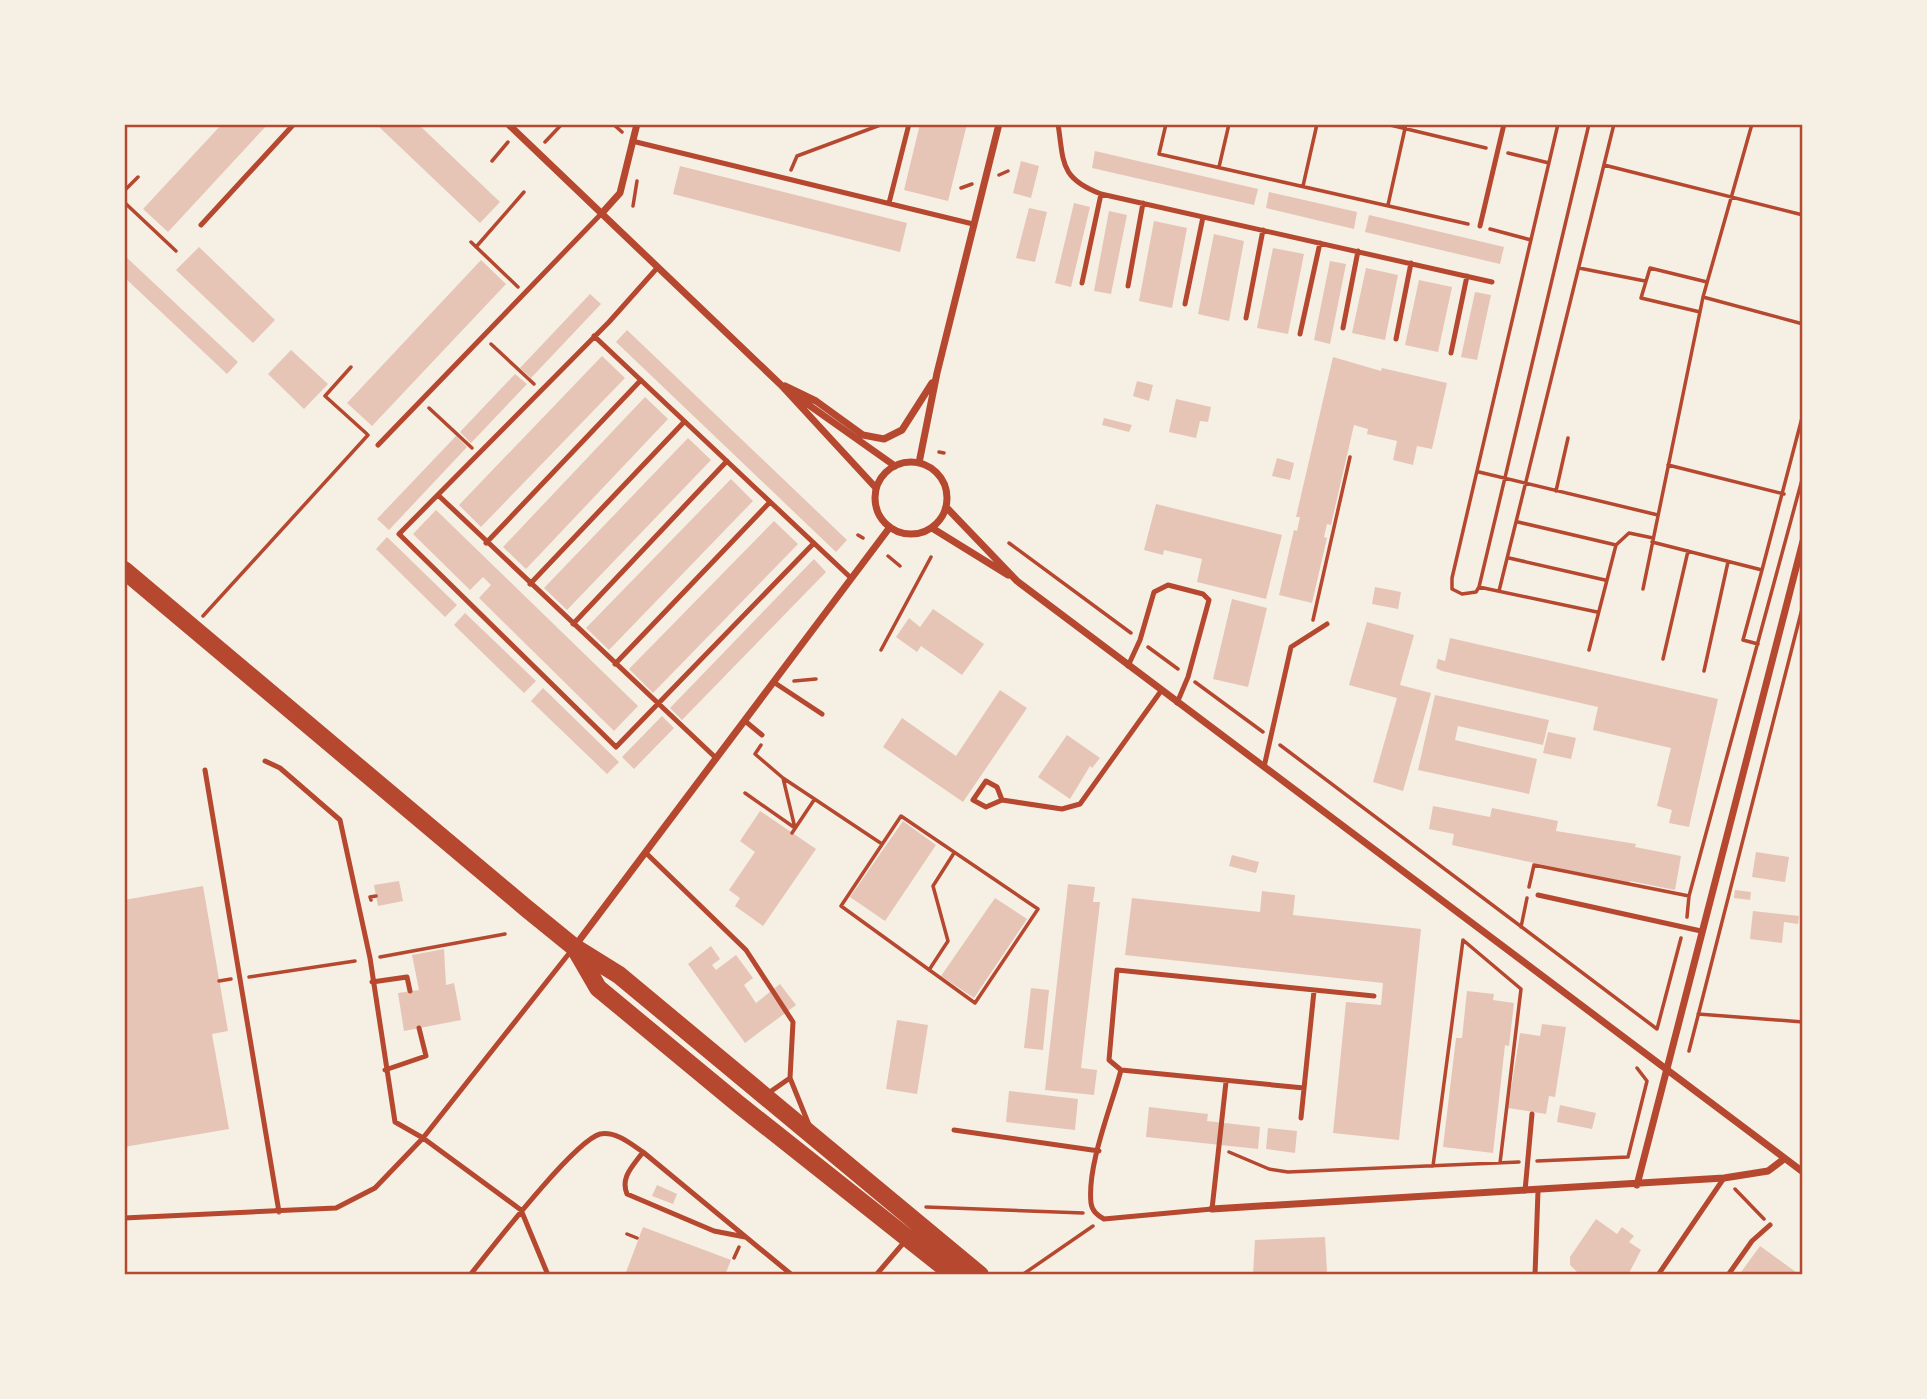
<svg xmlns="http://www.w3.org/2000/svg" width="1927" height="1399" font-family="Inter,sans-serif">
<rect width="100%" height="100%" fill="#f6efe4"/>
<path fill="#e6c5b7" d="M222,124H268L168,232L143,209Z
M376,124H418L500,202L480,223Z
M920,124H967L948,201L904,190Z
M1095,151L1258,189L1254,205L1092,168Z
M1021,161L1039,166L1031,198L1013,193Z
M680,166L907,223L900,252L673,194Z
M1269,192L1357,212L1354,229L1266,208Z
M1074,203L1090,207L1071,287L1055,283Z
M1029,208L1047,212L1035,262L1016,258Z
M1109,211L1127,215L1111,294L1094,291Z
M1369,215L1504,247L1500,264L1365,232Z
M1154,221L1187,228L1172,308L1139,301Z
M1214,234L1244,241L1229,321L1198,314Z
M199,247L275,320L253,343L176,270Z
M1273,248L1304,254L1288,334L1257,328Z
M124,255L238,362L227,374L124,277Z
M481,260L506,284L372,426L347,403Z
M1330,261L1346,264L1330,344L1314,340Z
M1366,268L1398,275L1385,340L1352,333Z
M1419,280L1452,287L1438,352L1405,345Z
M1475,292L1491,295L1477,360L1461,357Z
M590,294L601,304L531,378L520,368Z
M627,330L847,540L836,552L616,342Z
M291,350L328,384L304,409L268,374Z
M602,356L625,378L481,527L459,505Z
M1333,357L1381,371L1382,368L1447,383L1432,449L1417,446L1413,465L1393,460L1397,441L1367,434L1368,429L1354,425L1331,525L1327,524L1324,537L1327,538L1312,603L1279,595L1294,530L1297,531L1300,517H1296Z
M515,374L527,384L471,443L460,432Z
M1137,381L1153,385L1149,401L1133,396Z
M645,397L668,419L526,569L503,547Z
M1176,399L1211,407L1208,422L1200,421L1196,438L1169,432Z
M1104,418L1132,425L1129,432L1102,425Z
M456,436L467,447L389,530L377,519Z
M688,438L711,460L567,610L544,588Z
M1277,458L1294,463L1290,480L1272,476Z
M731,479L753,501L609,650L586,628Z
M1156,504L1282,535L1266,599L1197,582L1202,559L1164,550L1163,555L1144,550Z
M436,510L638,706L614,731L479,598L491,585L483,577L470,590L413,534Z
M774,521L798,544L653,693L629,669Z
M387,537L457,605L445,617L376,549Z
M814,559L826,572L682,720L670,708Z
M1375,587L1401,592L1398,609L1372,604Z
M1232,599L1267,608L1248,687L1213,679Z
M933,609L984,644L962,675L921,646L917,652L896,637L909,618L920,627Z
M465,613L536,681L524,693L454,625Z
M1367,622L1414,635L1400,685L1431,693L1403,791L1373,782L1397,698L1349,685Z
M1450,638L1718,699L1689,827L1669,823L1672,810L1657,806L1671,748L1593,730L1598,707L1442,671L1436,668L1438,659L1445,661Z
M543,688L619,762L607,774L531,701Z
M1000,690L1027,708L963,802L883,747L902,718L956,756Z
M1435,695L1549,720L1543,745L1458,726L1455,740L1537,759L1529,794L1418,770Z
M662,716L674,728L634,769L622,757Z
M1548,732L1576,738L1571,759L1543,753Z
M1067,735L1100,758L1092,768L1090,766L1070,799L1038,777Z
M1433,806L1490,817L1492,808L1558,821L1556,831L1636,844L1635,847L1681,856L1675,890L1630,881L1629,884L1452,845L1454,834L1429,829Z
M760,811L816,849L763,926L735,906L740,898L729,890L755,852L740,841Z
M903,821L936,845L885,921L850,897Z
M1756,852L1789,857L1785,882L1752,877Z
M1232,855L1259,862L1256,873L1229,866Z
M399,881L403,901L378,906L374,885Z
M1068,884L1095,887L1093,902H1100L1081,1068L1097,1070L1094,1095L1045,1090Z
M203,886L228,1031L212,1034L229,1129L124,1147V900Z
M1735,890L1751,892L1750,900L1734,898Z
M1262,891L1295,895L1293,915L1421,929L1399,1140L1333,1133L1346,1002L1381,1005L1383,983L1125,955L1132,898L1260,912Z
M995,898L1027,919L974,998L941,976Z
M1753,911L1799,916L1798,924L1784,922L1782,943L1750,939Z
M711,946L720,959L712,965L716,970L736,955L753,978L744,985L756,1003L780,984L796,1005L745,1043L688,964Z
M444,949L446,985L454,983L461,1020L404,1031L398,993L419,990L412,955Z
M1031,988L1049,990L1043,1050L1024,1048Z
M1467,991L1494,994L1493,1000L1514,1003L1509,1046L1505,1045L1493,1153L1443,1147L1456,1038H1462Z
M897,1020L928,1025L917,1094L886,1089Z
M1542,1024L1566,1027L1555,1097L1549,1096L1546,1114L1508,1108L1520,1033L1540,1036Z
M1009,1091L1078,1099L1075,1130L1006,1122Z
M1560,1105L1596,1113L1592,1129L1557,1122Z
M1149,1107L1208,1114L1207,1121L1260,1127L1258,1149L1146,1137Z
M1268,1128L1297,1131L1295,1153L1266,1149Z
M657,1185L677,1194L673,1204L652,1196Z
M1596,1219L1617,1234L1622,1227L1634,1236L1629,1242L1641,1250L1628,1275H1580L1570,1265V1257Z
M643,1227L731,1260L725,1275H625Z
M1325,1237L1327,1272L1253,1274L1255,1240Z
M1760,1246L1800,1275H1739Z"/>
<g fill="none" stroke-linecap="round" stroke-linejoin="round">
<path stroke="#b5482f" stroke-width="3.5" d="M613,124L622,132
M1166,124L1159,154L1468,224
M1386,124L1486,148
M1558,124L1452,578V589L1462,594L1476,592L1479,587L1589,124
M545,142L562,124
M1508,153L1549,163
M492,161L508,142
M1604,165L1803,215
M1219,167L1229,124
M791,170L797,156L883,124
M999,175L1008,171
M1303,186L1317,124
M961,188L972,184
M124,191L138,177
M124,202L176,251
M1388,205L1406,124
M633,206L637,181
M1490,229L1531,240
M471,242L518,287
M476,247L524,192
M1579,268L1645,281
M1703,297L1803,324
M1700,312L1641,298L1650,268L1707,282
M491,344L534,384
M351,367L325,396L367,434
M429,408L472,448
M939,452L944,453
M1668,465L1784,494
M1479,472L1658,515
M1556,491L1568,438
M1518,522L1616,545
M858,535L863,538
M1652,542L1762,570L1743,640L1758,644
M1009,543L1131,633
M888,556L900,566
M1509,558L1605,580
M1762,570L1803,414
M1479,587L1597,612
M1643,589L1703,297L1752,124
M1499,591L1614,124
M203,616L368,435
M1313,620L1350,457
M1148,647L1178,669
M881,650L931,557
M1589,650L1616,545L1629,533L1653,538
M1663,659L1688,551
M1704,671L1728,562
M794,681L816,679
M1195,682L1263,732
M1280,745L1657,1029L1681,938
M783,778L882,844
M745,793L795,828L783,778L755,754L761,745
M901,816L1038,909L975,1003L841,906Z
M792,833L814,800
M1529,887L1534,865L1689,896
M371,900L370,897L376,896
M1687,917L1689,896L1803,476
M1521,927L1527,898
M1463,940L1521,989L1500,1163
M380,957L505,934
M929,970L948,941L933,886L954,853
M249,977L355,961
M219,981L231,979
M1698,1014L1803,1022
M1689,1051L1803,605
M1229,1152L1269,1169L1288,1172L1519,1162
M1537,1161L1628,1157L1647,1081L1637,1068
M1433,1166L1463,940
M1735,1189L1764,1219
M926,1207L1083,1213
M627,1234L637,1238
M734,1258L739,1247
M1022,1275L1093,1226"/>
<path stroke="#b5482f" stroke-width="5" d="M1058,124C1064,162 1059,178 1101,194L1492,282
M632,141L973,224
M889,203L909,124
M201,225L294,124
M1480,226L1504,124
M658,267L609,322L399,534L616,747L814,543
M1082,283L1101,194
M1128,286L1143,203
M1185,304L1203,217
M1246,318L1263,230
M1343,328L1358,251
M1300,334L1320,243
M594,336L851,578
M1396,339L1411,263
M1451,353L1467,276
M378,445L602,213
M438,495L716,758
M486,543L641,380
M530,584L684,422
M573,624L727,461
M615,664L770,502
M1128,666L1140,640L1154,592L1168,585L1203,594L1209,600L1188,677L1177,703
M775,683L822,714
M745,721L762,735
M265,761L280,768L340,820L370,958L395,1122L423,1138L521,1210L548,1275
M1264,767L1291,647L1327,624
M205,770L279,1212
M1002,800L997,787L986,781L973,800L986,807L1002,800L1062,809L1080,804L1161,691
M646,853L746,950L793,1022L790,1078L809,1125
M1538,895L1701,931
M372,982L407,977L410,991
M385,1070L426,1056L419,1028
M1121,1070L1304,1088
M1226,1082L1212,1209L1104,1219C1097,1215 1092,1211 1091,1203C1087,1165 1111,1108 1121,1070L1109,1060L1117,970L1374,996
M767,1094L790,1078
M1301,1118L1314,991
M954,1130L1099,1151
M643,1152C633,1166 620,1177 627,1194L714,1231L745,1237
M1525,1191L1532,1114
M124,1218L336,1208L375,1188L423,1138L571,951
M470,1275C491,1249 574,1141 600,1134C616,1131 631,1144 643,1152L792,1275
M876,1275L906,1240
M1535,1275L1538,1191
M1658,1275L1724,1178
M1728,1275L1752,1241L1770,1225"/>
<path stroke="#b5482f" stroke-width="7" d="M508,124L781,385L876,488
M602,213L620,193L637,124
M785,386L816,401L863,435L884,439L902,430L932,383
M796,396L895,466
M875 498a36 36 0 1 1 72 0a36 36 0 1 1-72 0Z
M919,463L937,373L999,124
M947,508L1017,581L1803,1172
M932,528L1008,575
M575,946L890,527
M1637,1185L1803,541
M1212,1209L1724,1178L1768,1171L1784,1159"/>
<path stroke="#b5482f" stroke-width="18" d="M124,570L526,908L574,947L619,975L980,1275
M576,950L598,988L737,1103L954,1275"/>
</g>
<rect width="1927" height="1399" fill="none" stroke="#f6efe4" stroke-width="252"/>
<rect x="126" y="126" width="1675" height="1147" fill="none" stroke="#b5482f" stroke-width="2.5"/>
</svg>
